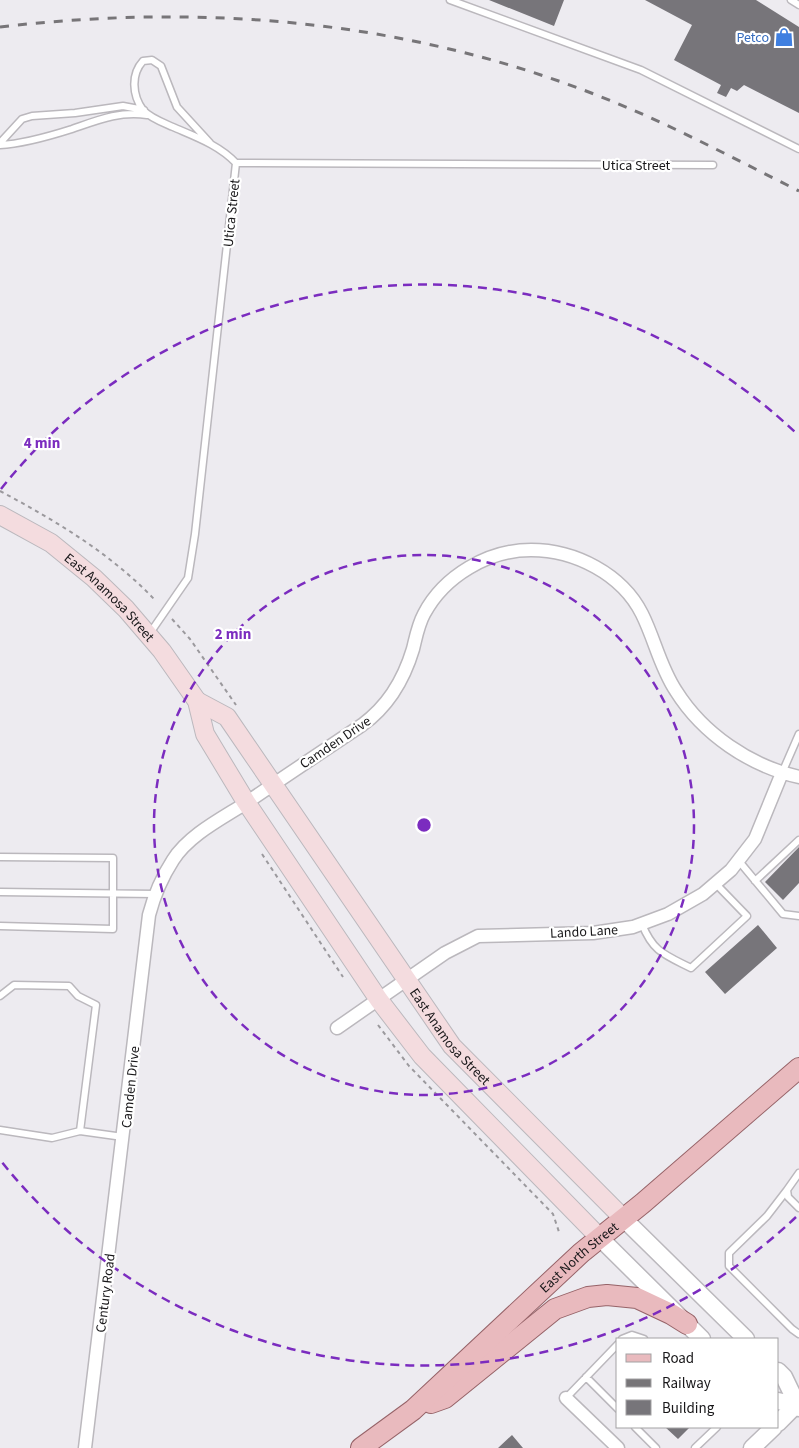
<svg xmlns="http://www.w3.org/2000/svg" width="799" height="1448" font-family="'Source Sans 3',sans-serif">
<rect width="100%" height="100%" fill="#edebf0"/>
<path fill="#77757a" d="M489,0H564L554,26Z
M645,0H756L799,27V113L744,85L737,91L731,88L726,97L717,93L721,85L674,60L692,25Z
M799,847V883L783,900L765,882Z
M758,925L777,948L725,994L705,972Z
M665,1427H690L678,1439Z
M512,1435L523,1448H498Z"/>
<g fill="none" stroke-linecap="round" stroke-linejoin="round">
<g stroke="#bbb8bd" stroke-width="9">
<path id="service" d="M450,0L641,70L799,149
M791,0L799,5
M0,143L22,119L32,116L75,113L123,106L144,110
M210,143L177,107L161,66L152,60L143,61C131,74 132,95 143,110C150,118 164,123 173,127C196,137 219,145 236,163
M0,145C23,144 50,136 72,129C98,120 119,111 147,115
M150,633L188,578L195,534L236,163L713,165
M782,773L799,734
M0,857L113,858V929L0,926
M738,860L783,914L799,916
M755,881L799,840
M0,892L155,894
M642,924C653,952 665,955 691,968L747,916L715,883
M0,996L14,985L69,986L78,996L96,1005L80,1131
M0,1130L52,1138L80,1131L123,1137
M799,1173L787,1190L788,1197L799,1208
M787,1190L767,1216L729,1253V1266L792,1329L799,1334
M622,1339L632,1335L644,1339
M586,1377L618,1409
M566,1398L618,1344
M635,1427L656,1448
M695,1448L717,1427"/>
</g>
<g stroke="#bbb8bd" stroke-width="15">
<path id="minor" d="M337,1028L445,953L478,936L593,933L633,927L668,914L703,894L731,870L755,839L782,773
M566,1398L618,1448
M85,1448L149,915C154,896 162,877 173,860C189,835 221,819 246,803C284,777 323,751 362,725C387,707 404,679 413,649C416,637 418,625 424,614C444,576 488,550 531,550C575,550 622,574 642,614C655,640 660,667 676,691C703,734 750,766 799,777"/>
</g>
<g stroke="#bbb8bd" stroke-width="19">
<path id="tertiary" d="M624,1219L746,1339
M600,1238L702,1339
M778,1371L784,1377L799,1408
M778,1401L796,1405
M778,1423L799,1402
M752,1448L774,1427"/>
</g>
<g stroke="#bbb8bd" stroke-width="20">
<g id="secondary">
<path id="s1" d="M0,515L51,543L94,578L126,609L162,651L197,701L205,734L246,802L379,1000L422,1056L600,1238"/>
<path id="s2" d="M197,701L227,717L452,1046L624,1219"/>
</g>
</g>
<g stroke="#966368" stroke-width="22">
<g id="primary">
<path d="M431,1403L445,1398L555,1309L588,1297L607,1295L637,1298L671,1314L687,1324"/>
<path id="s3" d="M361,1448L413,1410L581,1253L643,1203L799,1068"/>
</g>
</g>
<path stroke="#9b999d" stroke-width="2" stroke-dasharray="4 4" stroke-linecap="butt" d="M0,491C56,521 110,553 154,599
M172,619L190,639L236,705
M262,854L343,977
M378,1025L409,1066L553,1214L559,1232"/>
<use href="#service" stroke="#fff" stroke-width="6"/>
<use href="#minor" stroke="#fff" stroke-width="12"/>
<use href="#tertiary" stroke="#fff" stroke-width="16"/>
<use href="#secondary" stroke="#f4dcdf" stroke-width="18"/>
<use href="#primary" stroke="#e9babe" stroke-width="20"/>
<path stroke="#777578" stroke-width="3" stroke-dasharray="9 9" stroke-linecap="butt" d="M0,27C205,3 406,20 599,96C668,123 733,158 799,191"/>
</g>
<g fill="none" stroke="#7b2cbf" stroke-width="2.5" stroke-dasharray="9 6">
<circle cx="424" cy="825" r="270"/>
<path d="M796 1217A540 540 0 0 1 1 1161M1 489A540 540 0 0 1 796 433"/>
</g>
<defs>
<g id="shop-bare" transform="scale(1.5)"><path d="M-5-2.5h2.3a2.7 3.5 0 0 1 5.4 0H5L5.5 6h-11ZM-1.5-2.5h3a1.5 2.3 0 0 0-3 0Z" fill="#3f7fe0" stroke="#fff" stroke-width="2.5" paint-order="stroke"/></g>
</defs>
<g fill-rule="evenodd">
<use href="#shop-bare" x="784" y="37"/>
</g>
<g text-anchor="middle" stroke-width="4.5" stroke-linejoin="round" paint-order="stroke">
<g font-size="14" fill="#366cbe" stroke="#fff" text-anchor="end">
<text x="769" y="42">Petco</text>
</g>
<g font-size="14" fill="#181719" stroke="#fff">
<text x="636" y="170">Utica Street</text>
<text transform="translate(231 213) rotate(-84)" y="5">Utica Street</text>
<text dy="5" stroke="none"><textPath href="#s1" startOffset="138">East Anamosa Street</textPath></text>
<text transform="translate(335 742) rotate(-34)" y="5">Camden Drive</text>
<text transform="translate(584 931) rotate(-3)" y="5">Lando Lane</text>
<text dy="5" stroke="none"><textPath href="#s2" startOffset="424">East Anamosa Street</textPath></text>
<text transform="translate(130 1087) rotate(-84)" y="5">Camden Drive</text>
<text dy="5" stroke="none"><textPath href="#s3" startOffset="290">East North Street</textPath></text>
<text transform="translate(105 1293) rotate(-83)" y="5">Century Road</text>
</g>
</g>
<circle cx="424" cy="825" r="8" fill="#7b2cbf" stroke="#fff" stroke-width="2.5"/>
<g font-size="15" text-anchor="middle" font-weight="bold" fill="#7b2cbf" stroke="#fff" stroke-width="4.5" stroke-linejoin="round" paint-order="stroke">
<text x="42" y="448">4 min</text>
<text x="233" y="639">2 min</text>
</g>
<rect x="616" y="1338" width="162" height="90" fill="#ffffff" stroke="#a3a2a3"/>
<rect x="626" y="1354" width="25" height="8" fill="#e9babe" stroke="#a3a2a3"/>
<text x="662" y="1363" font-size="15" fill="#181719">Road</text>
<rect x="626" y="1379" width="25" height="8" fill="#777578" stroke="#a3a2a3"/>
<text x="662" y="1388" font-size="15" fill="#181719">Railway</text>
<rect x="626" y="1400" width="25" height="15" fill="#77757a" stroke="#a3a2a3"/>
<text x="662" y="1413" font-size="15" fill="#181719">Building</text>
</svg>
